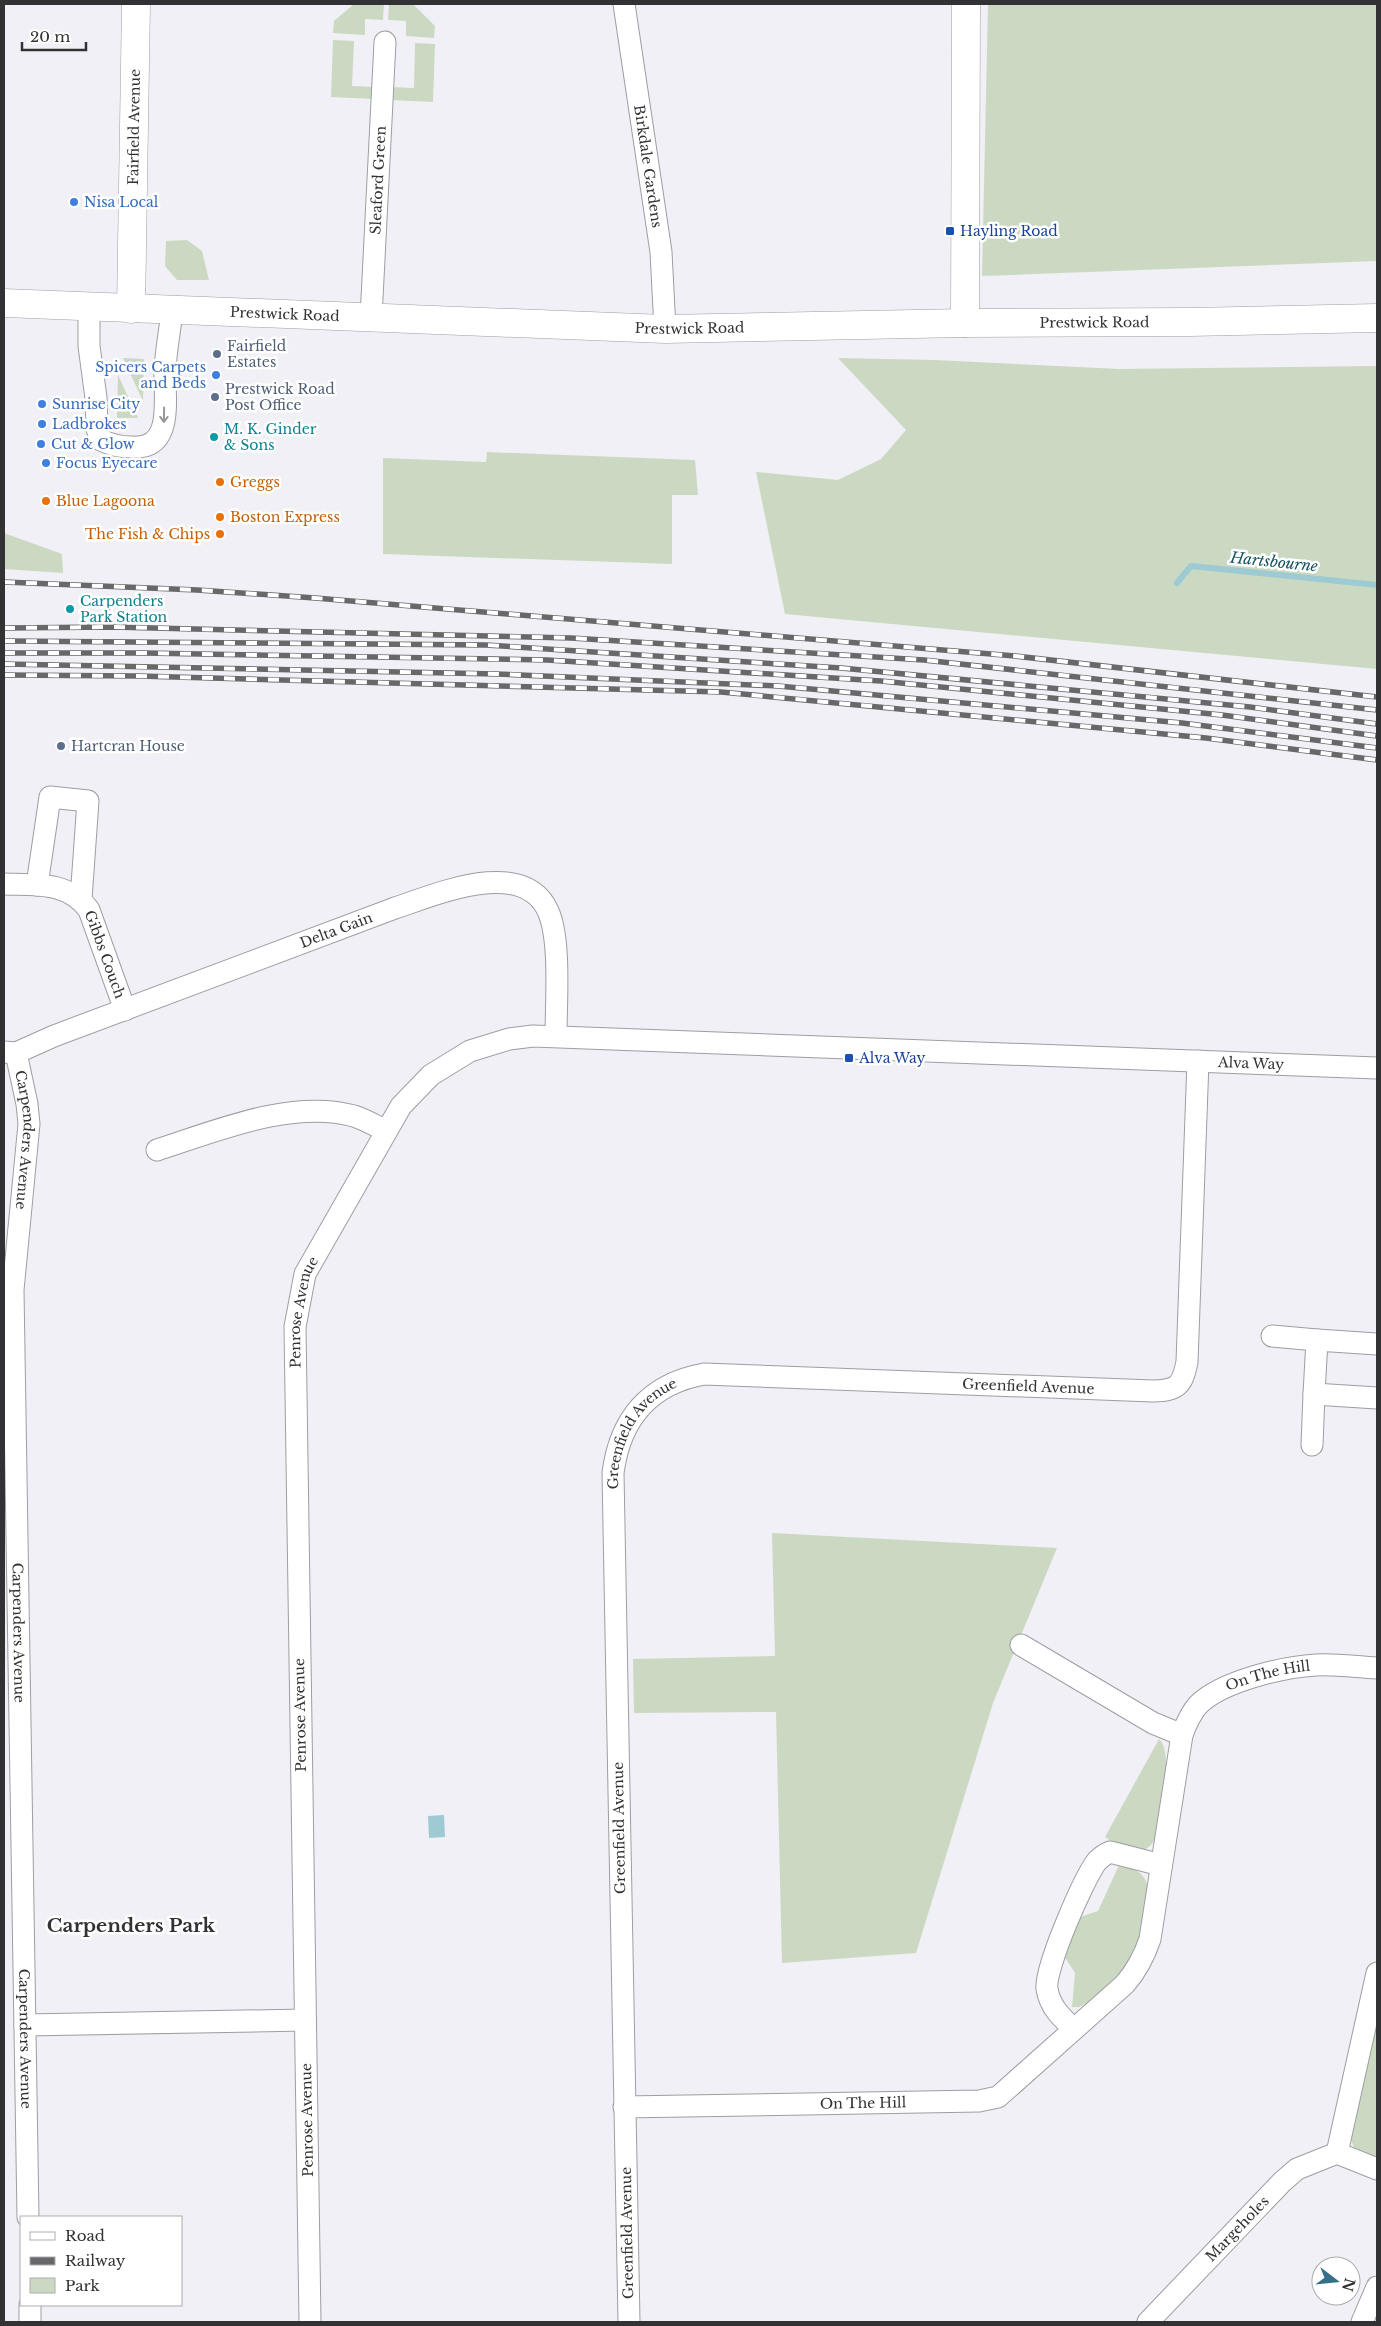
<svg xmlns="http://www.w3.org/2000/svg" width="1381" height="2326" font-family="'Libre Baskerville',serif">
<rect width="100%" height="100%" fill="#f1f0f6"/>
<path fill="#cbd9c2" d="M354,4H384L383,20L365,19V35L333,33L334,21Z
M389,4H413L435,26L434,38L406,36V21L388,20Z
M988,4H1377V261L982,276Z
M333,40L354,41L352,86L375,87L374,99L331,97Z
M415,43L435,44L433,102L390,100V87L414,88Z
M187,240L202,251L209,280H177L165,266L166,241Z
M124,358L144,359L143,401L123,358Z
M838,358L934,360L1119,369L1377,366V669L785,614L756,472L838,480L881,459L906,430Z
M118,375L138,418H117Z
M487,452L695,460L698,495H672V564L383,554V458L486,462Z
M4,533L62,554L63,573L4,569Z
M772,1533L1057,1548L993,1703L916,1953L782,1963L776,1712L634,1713L633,1659L775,1656Z
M1159,1739C1174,1749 1162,1825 1154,1840C1151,1847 1146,1849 1140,1852L1114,1843L1105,1837Z
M1120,1863C1135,1870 1145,1871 1148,1889L1141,1935L1125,1971L1090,2002L1079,2007H1072L1075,1973L1062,1953L1077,1918L1098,1911Z
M1377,2016V2164C1363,2158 1355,2155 1351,2139Z"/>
<path fill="#9dcad3" d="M444,1815L445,1837L429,1838L428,1816Z"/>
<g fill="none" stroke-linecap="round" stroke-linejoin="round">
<path stroke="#9dcad3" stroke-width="6" d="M1177,583L1191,566L1377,585"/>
<g stroke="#9e9da2" stroke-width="23">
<g id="minor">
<path id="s1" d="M624,4L661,252L665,329"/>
<path d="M89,307V346L96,398L97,429L101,440C111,445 119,447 131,447C175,450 164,399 165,369C166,350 170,330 172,311"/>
<path id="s2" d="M371,318L385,42"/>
<path id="s3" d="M4,884C36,885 68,881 89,910L125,1010"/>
<path d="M37,885L50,797L88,801L81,899"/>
<path id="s4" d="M4,1052L16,1053L54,1036L395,908C435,895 523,856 548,911C561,939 556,1003 556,1036"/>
<path id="s5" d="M16,1053L27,1104L29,1124L13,1290L28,2217"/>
<path d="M157,1150C216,1131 292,1099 354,1116C366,1120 376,1126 386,1131"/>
<path d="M1272,1336L1317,1340"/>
<path d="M1377,1344L1317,1340L1314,1394L1377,1398"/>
<path d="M1312,1445L1314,1394"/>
<path d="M1021,1645L1153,1723L1182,1735"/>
<path d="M25,2025L305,2020"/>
<path d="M1074,2029C1061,2017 1050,2007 1047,1989C1044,1969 1084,1878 1097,1861C1101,1857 1105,1854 1110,1852L1161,1865"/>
<path id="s6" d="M624,2107L979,2101L998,2097L1125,1984C1137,1970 1144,1957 1150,1939L1182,1735C1186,1724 1190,1714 1198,1705C1222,1681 1283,1667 1316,1665C1336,1664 1357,1667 1377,1668"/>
<path d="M1337,2153L1377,2169"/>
<path d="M30,2305V2322"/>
<path id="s7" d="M310,2322L295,1327L305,1274L401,1106L431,1075L470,1051L509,1039L533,1036L1377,1068"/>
<path id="s8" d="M629,2322L613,1473C620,1419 649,1384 704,1374L1153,1391C1178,1390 1182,1386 1187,1362L1198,1061"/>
<path id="s9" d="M1148,2322L1282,2182L1297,2169L1337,2153L1377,1973"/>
<path d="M1362,2322L1377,2287"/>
</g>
</g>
<g stroke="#9e9da2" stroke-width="29">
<g id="tertiary">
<path id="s10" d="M131,309L136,4"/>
<path d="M965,323L966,4"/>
</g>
</g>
<g stroke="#9e9da2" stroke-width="29">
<g id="secondary">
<path id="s11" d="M4,303L665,329L965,323L1190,322L1377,318"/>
</g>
</g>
<use href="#minor" stroke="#fff" stroke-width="21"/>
<use href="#tertiary" stroke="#fff" stroke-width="28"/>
<use href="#secondary" stroke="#fff" stroke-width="28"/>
<g stroke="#68686b" stroke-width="5.5">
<path id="rail" d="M4,582L197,590L315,598L1015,656L1377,697
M4,628L112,627L571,638L924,660L1377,710
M4,641L486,645L841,668L1250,707L1377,724
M4,653H144L547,660L881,681L1222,715L1377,736
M4,664L497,674L778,686L1182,723L1377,748
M4,675L138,676L721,692L1206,738L1377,760"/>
</g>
<use href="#rail" stroke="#fff" stroke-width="4" stroke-dasharray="11" stroke-linecap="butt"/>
</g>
<defs><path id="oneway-shaft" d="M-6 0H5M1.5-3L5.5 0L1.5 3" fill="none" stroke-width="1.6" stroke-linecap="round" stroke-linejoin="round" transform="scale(1.25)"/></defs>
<use stroke="#98989a" href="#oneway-shaft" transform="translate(164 415) rotate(91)"/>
<g fill="#3f7fe0" stroke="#fff" stroke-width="2">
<circle cx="74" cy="202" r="5"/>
<circle cx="216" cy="375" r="5"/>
<circle cx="42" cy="404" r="5"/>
<circle cx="42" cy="424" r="5"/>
<circle cx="41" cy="444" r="5"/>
<circle cx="46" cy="463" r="5"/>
</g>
<g fill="#1a4fb4" stroke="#fff" stroke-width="2">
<rect x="945" y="226" width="10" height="10" rx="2.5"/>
<rect x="844" y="1053" width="10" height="10" rx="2.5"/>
</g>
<g fill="#5c6f8a" stroke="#fff" stroke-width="2">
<circle cx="217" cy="354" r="5"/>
<circle cx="215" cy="397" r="5"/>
<circle cx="61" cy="746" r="5"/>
</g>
<g fill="#0f9aa8" stroke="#fff" stroke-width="2">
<circle cx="214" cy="437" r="5"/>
<circle cx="70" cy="609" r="5"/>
</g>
<g fill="#e8710a" stroke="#fff" stroke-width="2">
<circle cx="220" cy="482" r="5"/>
<circle cx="46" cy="501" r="5"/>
<circle cx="220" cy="517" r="5"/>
<circle cx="220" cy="534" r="5"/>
</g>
<g text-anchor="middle" stroke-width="5" stroke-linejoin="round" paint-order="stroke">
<g font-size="14" fill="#323234" stroke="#fff">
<text dy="5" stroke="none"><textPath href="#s10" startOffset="182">Fairfield Avenue</textPath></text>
<text dy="5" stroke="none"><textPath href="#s1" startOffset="164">Birkdale Gardens</textPath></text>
<text dy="5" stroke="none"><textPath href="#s2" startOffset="138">Sleaford Green</textPath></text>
<text dy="5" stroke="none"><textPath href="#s11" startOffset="281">Prestwick Road</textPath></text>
<text dy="5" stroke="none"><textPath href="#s11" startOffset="1091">Prestwick Road</textPath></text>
<text dy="5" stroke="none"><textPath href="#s11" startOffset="686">Prestwick Road</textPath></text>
<text dy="5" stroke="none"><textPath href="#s4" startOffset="355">Delta Gain</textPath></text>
<text dy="5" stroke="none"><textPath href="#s3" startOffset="140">Gibbs Couch</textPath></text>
<text dy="5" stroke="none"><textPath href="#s7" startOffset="2115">Alva Way</textPath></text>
<text dy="5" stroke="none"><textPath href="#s5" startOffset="88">Carpenders Avenue</textPath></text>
<text dy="5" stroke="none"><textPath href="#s7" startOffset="1011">Penrose Avenue</textPath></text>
<text dy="5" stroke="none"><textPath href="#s8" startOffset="1319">Greenfield Avenue</textPath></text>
<text dy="5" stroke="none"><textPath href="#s8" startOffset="899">Greenfield Avenue</textPath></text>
<text dy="5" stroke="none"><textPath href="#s5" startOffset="582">Carpenders Avenue</textPath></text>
<text dy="5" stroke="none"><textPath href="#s6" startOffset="914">On The Hill</textPath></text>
<text transform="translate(300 1715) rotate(-91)" y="5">Penrose Avenue</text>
<text transform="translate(619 1828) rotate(-91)" y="5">Greenfield Avenue</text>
<text dy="5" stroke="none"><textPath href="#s5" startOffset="988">Carpenders Avenue</textPath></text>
<text dy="5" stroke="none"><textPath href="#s6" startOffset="239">On The Hill</textPath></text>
<text transform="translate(307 2120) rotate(-91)" y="5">Penrose Avenue</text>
<text dy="5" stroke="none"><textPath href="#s9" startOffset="129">Margeholes</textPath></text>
<text transform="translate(627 2233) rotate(-91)" y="5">Greenfield Avenue</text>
</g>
<g font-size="14" fill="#366cbe" stroke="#fff" text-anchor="start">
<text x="84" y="207">Nisa Local</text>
<text x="206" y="372" text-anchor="end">Spicers Carpets<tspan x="206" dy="16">and Beds</tspan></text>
<text x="52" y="409">Sunrise City</text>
<text x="52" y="429">Ladbrokes</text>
<text x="51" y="449">Cut &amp; Glow</text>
<text x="56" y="468">Focus Eyecare</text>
</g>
<g font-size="14" fill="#164399" stroke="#fff" text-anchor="start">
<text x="960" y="236">Hayling Road</text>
<text x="859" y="1063">Alva Way</text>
</g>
<g font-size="14" fill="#4e5e75" stroke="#fff" text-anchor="start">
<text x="227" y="351">Fairfield<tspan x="227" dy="16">Estates</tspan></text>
<text x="225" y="394">Prestwick Road<tspan x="225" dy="16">Post Office</tspan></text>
<text x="71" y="751">Hartcran House</text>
</g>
<g font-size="14" fill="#0d838f" stroke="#fff" text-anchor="start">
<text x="224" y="434">M. K. Ginder<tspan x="224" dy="16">&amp; Sons</tspan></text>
<text x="80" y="606">Carpenders<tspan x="80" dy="16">Park Station</tspan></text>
</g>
<g font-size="14" fill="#c56008" stroke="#fff" text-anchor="start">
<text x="230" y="487">Greggs</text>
<text x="56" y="506">Blue Lagoona</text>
<text x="230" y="522">Boston Express</text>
<text x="210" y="539" text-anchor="end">The Fish &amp; Chips</text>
</g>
<g font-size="15" font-style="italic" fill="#14535d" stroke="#fff">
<text transform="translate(1274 562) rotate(6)" y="5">Hartsbourne</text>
</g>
<g font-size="19" font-weight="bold" fill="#323234" stroke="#fff">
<text x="131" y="1932">Carpenders Park</text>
</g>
</g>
<rect width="1381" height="2326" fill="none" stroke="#323234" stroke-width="10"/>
<rect x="20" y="2216" width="162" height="90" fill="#ffffff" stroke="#adadae"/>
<rect x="30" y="2232" width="25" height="8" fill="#ffffff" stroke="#adadae"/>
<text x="65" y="2241" font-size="15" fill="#323234">Road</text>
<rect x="30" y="2257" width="25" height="8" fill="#68686b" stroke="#adadae"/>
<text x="65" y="2266" font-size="15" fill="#323234">Railway</text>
<rect x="30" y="2278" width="25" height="15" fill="#cbd9c2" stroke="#adadae"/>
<text x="65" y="2291" font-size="15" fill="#323234">Park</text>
<g transform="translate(1336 2281) rotate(106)"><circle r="24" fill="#ffffff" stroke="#adadae"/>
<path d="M0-4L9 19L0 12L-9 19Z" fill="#357088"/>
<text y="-8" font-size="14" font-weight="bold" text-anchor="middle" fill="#323234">N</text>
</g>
<path d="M22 42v8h64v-8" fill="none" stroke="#323234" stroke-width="2.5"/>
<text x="30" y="42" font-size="15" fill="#323234" stroke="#ffffff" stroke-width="4" paint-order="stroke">20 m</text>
</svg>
